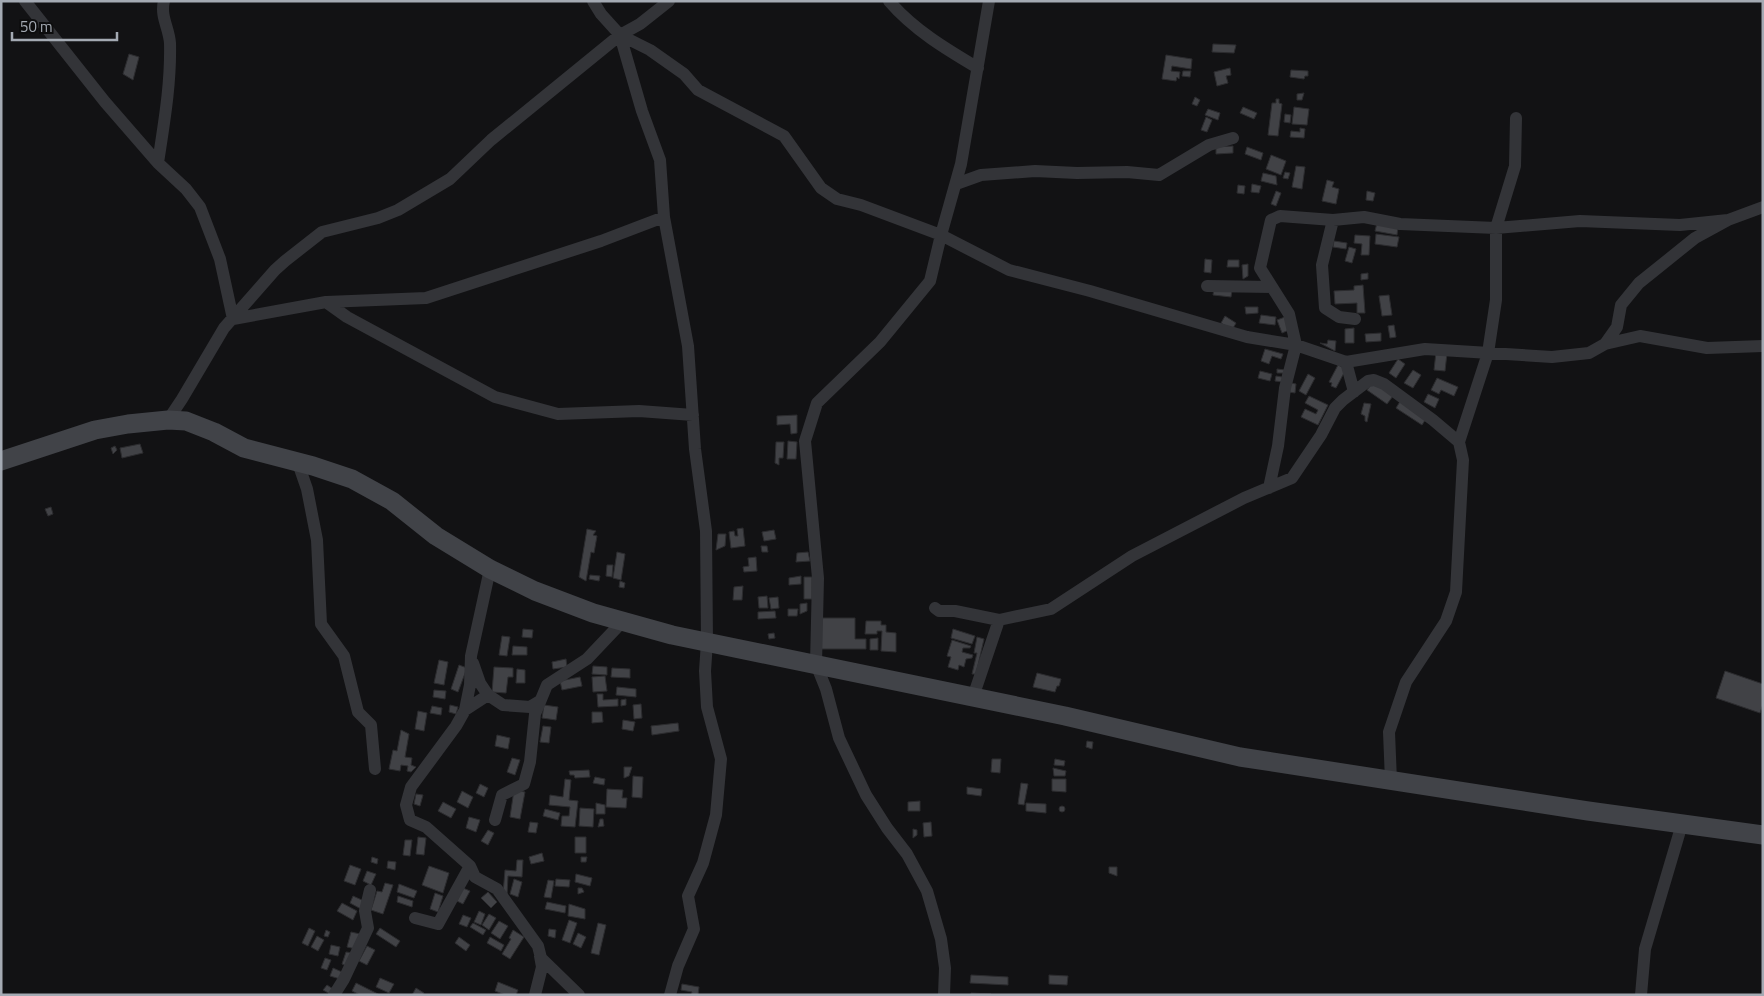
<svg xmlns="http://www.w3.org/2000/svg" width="1764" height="996" font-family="'Titillium Web',sans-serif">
<rect width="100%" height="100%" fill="#121214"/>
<path fill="#414246" stroke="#2c2c2f" d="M1213,44L1236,45L1234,53L1212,52Z
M129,54L139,57L133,80L123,74Z
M1166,55L1192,59L1191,69L1172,66L1171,71L1180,72L1179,79L1177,77L1176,81L1162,79Z
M1230,68L1231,75L1226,76L1228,83L1217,86L1214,72Z
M1291,70L1308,71V76H1305L1304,79L1290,77Z
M1183,71H1191L1190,77L1182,76Z
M1304,93L1302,100H1297V94Z
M1195,97L1200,100L1197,106L1192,104Z
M1276,99H1279V103L1282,104L1278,136L1268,135L1272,103H1276Z
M1243,107L1257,113L1254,119L1240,113Z
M1294,107L1309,109L1307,125L1292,124Z
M1208,109L1220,113L1218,120L1205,115Z
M1285,114L1291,115L1290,123L1284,122Z
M1206,117L1212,120L1207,132L1201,130Z
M1300,128L1305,129L1304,138L1290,137L1291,131L1300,132Z
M1233,146V153L1216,154V147Z
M1247,147L1263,153L1261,160L1245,154Z
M1271,155L1286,161L1281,175L1266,169Z
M1296,166L1305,167L1302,189L1292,187Z
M1285,172L1290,173L1288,179L1283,178Z
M1263,173L1276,176L1277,185L1261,181Z
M1327,180L1334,182L1332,187L1339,189L1336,204L1322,201Z
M1252,184L1261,186L1259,193L1251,192Z
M1238,185L1245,186L1244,194L1237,193Z
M1276,191L1281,193L1276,206L1271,204Z
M1367,191L1375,193L1373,201L1366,200Z
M1377,223L1398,227L1397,235L1375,231Z
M1376,234L1399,237L1397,247L1375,244Z
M1355,235L1370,236L1369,255H1361L1362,244L1354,243Z
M1334,241L1347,243L1346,249L1333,247Z
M1349,247L1356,249L1352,263L1345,261Z
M1205,259L1212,260L1211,273L1204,272Z
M1228,260H1239V267H1227Z
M1248,264V276L1243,279L1242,265Z
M1368,273V279L1361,280V274Z
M1363,285L1365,313H1357V303L1335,304L1334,291L1354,290V286Z
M1214,289L1232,290L1231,297L1213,295Z
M1389,295L1392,315L1382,316L1379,296Z
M1245,307H1258V313L1246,314Z
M1261,315L1276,317L1275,325L1259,323Z
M1225,316L1236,323L1232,330L1221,323Z
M1285,317L1289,330L1282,333L1277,320Z
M1394,325L1396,337L1390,338L1388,326Z
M1354,328V343H1345V329Z
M1381,333V341L1366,342L1365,334Z
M1328,340L1336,341L1335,351L1320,343L1327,344Z
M1265,349L1283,354L1281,359L1272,356L1269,364L1261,361Z
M1436,352L1447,353L1445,371L1434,370Z
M1398,359L1405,364L1396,378L1389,373Z
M1338,365L1346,369L1336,388L1331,386L1332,383L1329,382Z
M1277,369L1285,370L1283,382L1275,381L1276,376L1282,377L1283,373H1277Z
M1413,370L1421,375L1413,388L1404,383Z
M1260,371L1272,374L1270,381L1258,378Z
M1308,374L1315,378L1306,395L1299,391Z
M1437,378L1458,387L1454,396L1441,390L1439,394L1431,390Z
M1373,382L1393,396L1387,404L1367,390Z
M1291,383L1296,384L1295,393L1289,392Z
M1428,394L1439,399L1435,408L1424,402Z
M1309,396L1328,405L1318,425L1301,417L1305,409L1316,414L1318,410L1305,403Z
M1401,400L1427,417L1422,425L1396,408Z
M1364,403L1371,404L1367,422L1365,421V416L1361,414Z
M797,415V433L791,434L790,424L777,425V416Z
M788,441L797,442L796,459H787Z
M776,442H784L783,458H779V465L775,463Z
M140,444L143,453L122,458L120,448Z
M115,446L117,450L113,454L111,448Z
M51,507L53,514L48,516L45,509Z
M743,528L745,546L731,548L729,532L734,531L735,536H738L737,529Z
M587,529L596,531L593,535L597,536L594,553L591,552L586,581L579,577Z
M774,530L776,539L764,541L762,532Z
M718,534H726L725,546L716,550Z
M761,546H767L768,552H762Z
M617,552L625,554L621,580L613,578Z
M808,552L810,561L796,562L797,553Z
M756,557L757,571L744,572L743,567L749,566L748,558Z
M607,565H613L612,577L606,576Z
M590,575L600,576L599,581L589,579Z
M801,576V584L789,585V578Z
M804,577H812V599H804Z
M620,581L625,583L624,588L619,587Z
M743,586L742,600H733L734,587Z
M767,596L768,608H759L758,597Z
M778,597L779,608L771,609L769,598Z
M807,603V611L800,614V604Z
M788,609H798L797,616H788Z
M775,611L776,618L758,619V612Z
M820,618H855V639H866V649H820Z
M866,621H881V625H886V632L896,633V652L881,651L882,631H877V634H865Z
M523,629L533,630L532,638L522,637Z
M953,629L975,636L972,644L951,638Z
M774,633L775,638L769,639L768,634Z
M502,636L510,637L507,656L499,655Z
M977,637L984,639L976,674H972L977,653H974Z
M878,638V650H870V639Z
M952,640L971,646L970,648H963L962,652L973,655L972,658L966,659L964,667L959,665L958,670L948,667L951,657L947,656Z
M513,646L527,647V655H512Z
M566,659L567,667L553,669L552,662Z
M439,660L448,662L444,685L434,683Z
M459,665L467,668L458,692L451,689Z
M593,666L607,667V675L592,674Z
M494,667L513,668V677H508L506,693L492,692Z
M612,668L630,669V678L611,677Z
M517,669L525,670V683H516Z
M1725,671L1763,684V704L1760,713L1716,698Z
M1037,673L1061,679L1059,686H1057L1055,692L1033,687Z
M605,676L607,691L593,692L592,677Z
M580,677L582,686L562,690L560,681Z
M617,687L636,689V697L616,695Z
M434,690L446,691L445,699L433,697Z
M597,694H603V700L618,699V706L598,707Z
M626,699V705L621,706V700Z
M641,704L642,718L634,719L633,705Z
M450,705L458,707L456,714L449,712Z
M544,705L558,707L556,720L542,718Z
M432,706L442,708L441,715L430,713Z
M418,711L427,713L424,731L415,729Z
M592,712H602L603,722L592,723Z
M623,720L635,722L633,731L622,729Z
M678,723L679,731L652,735L651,726Z
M543,726L551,727L549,743L540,742Z
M401,730L409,734L405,757L412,758L411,765L416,767L411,772L407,771L408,766L401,765L400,771L389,769L393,750L397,751Z
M497,735L510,738L508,749L495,746Z
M1087,741L1093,742L1092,749L1086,747Z
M512,758L520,760L515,775L507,772Z
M992,759H1001L1000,773L991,772Z
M1055,759L1065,761L1064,766L1054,765Z
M624,767H632L629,776L624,778Z
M1053,768L1066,771L1065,776H1054Z
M589,770L590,777L575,778L574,775H570L569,771Z
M633,776L643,777L642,798L632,797Z
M595,777L605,779L604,785L593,783Z
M565,779L571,780L569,800L578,801L575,827L561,826L562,816H569L570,807L549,805L550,795L563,797Z
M1052,779H1066V792L1052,791Z
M1021,783L1028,784L1024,805L1018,804Z
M480,784L488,788L484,797L476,793Z
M967,787L982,789L981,796L967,794Z
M607,789L623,790L622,798H627L626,808L606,807Z
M514,790L525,792L520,819L510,817Z
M462,791L473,797L468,808L457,802Z
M416,794L423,795L420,806L414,804Z
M920,801V811H908V802Z
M443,802L456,809L451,818L438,811Z
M596,803L605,805V814H596Z
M1026,803L1046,804V813L1026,811Z
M1059 809a3 3 0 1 1 6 0a3 3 0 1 1-6 0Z
M580,808L594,809L593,827L579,826Z
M545,809L560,813L558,820L543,816Z
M469,817L480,820L476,832L466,828Z
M600,819H603L604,826L598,827Z
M530,822L538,823L536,833L528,832Z
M931,822L932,836L924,837L923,823Z
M913,829L917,830V835L913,838Z
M488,830L494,833L488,845L481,841Z
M418,837L426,838L424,855L416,854Z
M575,837H586V853H575Z
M405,840H412L410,856L403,855Z
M542,853L544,861L531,864L529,857Z
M372,857L378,859L377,864L371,862Z
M581,857H587L586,862H581Z
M517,860H523L522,877L508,876L507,895L503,894L505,870L516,871Z
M388,861L396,862L395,870L387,868Z
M350,865L361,869L355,885L344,881Z
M429,866L449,873L443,893L422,885Z
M1109,867H1117V876L1109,873Z
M367,871L376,874L371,885L363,881Z
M576,874L592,878L590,886L575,882Z
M514,879L522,882L518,897L510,894Z
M556,879L570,880L569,887L555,886Z
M548,880L554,881L551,898L544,897Z
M385,883L393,885L383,914L371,910L377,891L382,892Z
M399,884L417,891L414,898L397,892Z
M463,888L470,891L463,904L457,901Z
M578,888H582L584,892L578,894Z
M488,892L497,902L491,908L481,898Z
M435,893L443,896L438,912L430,909Z
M353,896L364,901L361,909L350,903Z
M398,896L413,901L412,907L397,902Z
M547,902L566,906L565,913L545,909Z
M342,903L357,911L353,920L337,911Z
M569,904L585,909V919L568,916Z
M479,911L485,914L481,925L474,922Z
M489,914L496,918L489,930L482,925Z
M463,915L471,918L467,927L459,924Z
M569,920L577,923L570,943L562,940Z
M499,921L508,926L500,939L491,933Z
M473,923L486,930L483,935L470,927Z
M598,923L606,925L599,955L591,953Z
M309,928L315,931L308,946L302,943Z
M380,928L400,941L396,947L376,934Z
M549,929L556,930L555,938L548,936Z
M326,930L330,932L328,937L324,936Z
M513,930L524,937L510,959L502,954L511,939L509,938Z
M351,932L360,934L356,949L347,947Z
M578,933L586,937L581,948L573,944Z
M317,936L324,940L318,951L311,947Z
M459,937L470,945L466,951L455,943Z
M490,937L504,945L501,951L487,943Z
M331,945L340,947L338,956L329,954Z
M367,946L375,950L367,965L359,961Z
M346,952L354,953L349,967L342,964Z
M325,958L331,960L327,970L321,968Z
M333,968L342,972L340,979L330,976Z
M971,975L1008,977V985L970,983Z
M1049,975L1068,976L1067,985L1049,984Z
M380,978L394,984L389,993L376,987Z
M498,982L518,990L516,995H505L495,991Z
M356,983L380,995H360L352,991Z
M682,984L699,987L698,995H691L692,992L681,990Z
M327,985L333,989L330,994L323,990Z
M416,988L424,993L423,995H412Z
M971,993L991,994L971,995Z"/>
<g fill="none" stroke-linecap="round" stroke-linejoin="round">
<path stroke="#333438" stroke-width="12" d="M25,1L105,102L158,163L186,189L200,207L220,259L233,319
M593,1L601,14L620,35
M889,1C914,30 946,49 978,68
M158,163C164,123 171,84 170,43C169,28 160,16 164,1
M956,184L981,175L1035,171L1077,173L1127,172L1159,175L1209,145L1233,138
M664,217L601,241L426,298L326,302L347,317L495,397L558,414L639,411L693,415
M1207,286L1272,287L1289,314L1296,345L1346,362L1354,392
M1272,287L1260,268L1271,220L1280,216L1333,220
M233,319L326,302
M1355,319L1339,317L1325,308L1322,265L1333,220L1364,217L1400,224L1496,228L1580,221L1680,225L1728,220
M1605,344L1640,336L1707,348L1763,346
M1346,362L1425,349L1552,357L1589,353L1605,344L1617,327L1621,305L1639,283L1695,238L1728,220L1763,207
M168,420L182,399L224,328L275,270L285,261L322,232L378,218L398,210L450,179L491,140L620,35L640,24L669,1
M298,463L307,489L317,540L321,624L344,656L358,712L371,725L375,769
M490,569L471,656L470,685L465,710L456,726L411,787L406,805L410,820L426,827L470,866L475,877L497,889L538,946L541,958L579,995
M935,608L939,611H955L999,620
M473,663L480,683L488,695L503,705L530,707L540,701
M973,697L999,620L1051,609L1132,556L1244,498L1292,478L1321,435L1335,408L1343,400L1368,381L1374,380L1384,384L1433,420L1459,442
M465,710L488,695
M1391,781L1389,732L1406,682L1446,621L1456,592L1463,460L1459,442L1488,353L1496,300V228L1515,166L1516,118
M495,820L502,795L524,784L530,762L535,714L547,685L587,659L623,621
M415,918L438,924L470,866
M334,995L344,979L368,928L365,911L370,890
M535,995L542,967L540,956
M670,995L678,966L694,929L688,896L703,863L716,815L721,759L707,707L705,671L707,642L706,531L695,449L688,346L664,217L660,160L642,111L620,35L650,50L684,74L698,90L784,136L821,188L837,199L861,205L941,235L1009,270L1090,291L1247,337L1296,345L1285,388L1278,446L1269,488
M944,995L945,968L941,939L927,891L907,854L887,828L866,795L839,738L826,689L816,664L818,578L805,441L817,403L880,342L930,281L941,235L961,164L989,1
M1641,995L1645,949L1682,824"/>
<path stroke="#414348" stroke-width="19" d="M1,461L95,430L128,424L168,420L186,421L214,432L244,448L313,466L352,479L392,501L436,536L490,569L535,591L593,613L672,635L1065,716L1240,757L1588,811L1763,835"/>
</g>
<rect width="1764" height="996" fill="none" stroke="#a4aab3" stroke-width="5"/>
<path d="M12 32v8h105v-8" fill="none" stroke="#a4aab3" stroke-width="2.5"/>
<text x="20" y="32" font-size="15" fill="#a4aab3" stroke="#0d0d0e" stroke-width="4" paint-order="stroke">50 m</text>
</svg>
